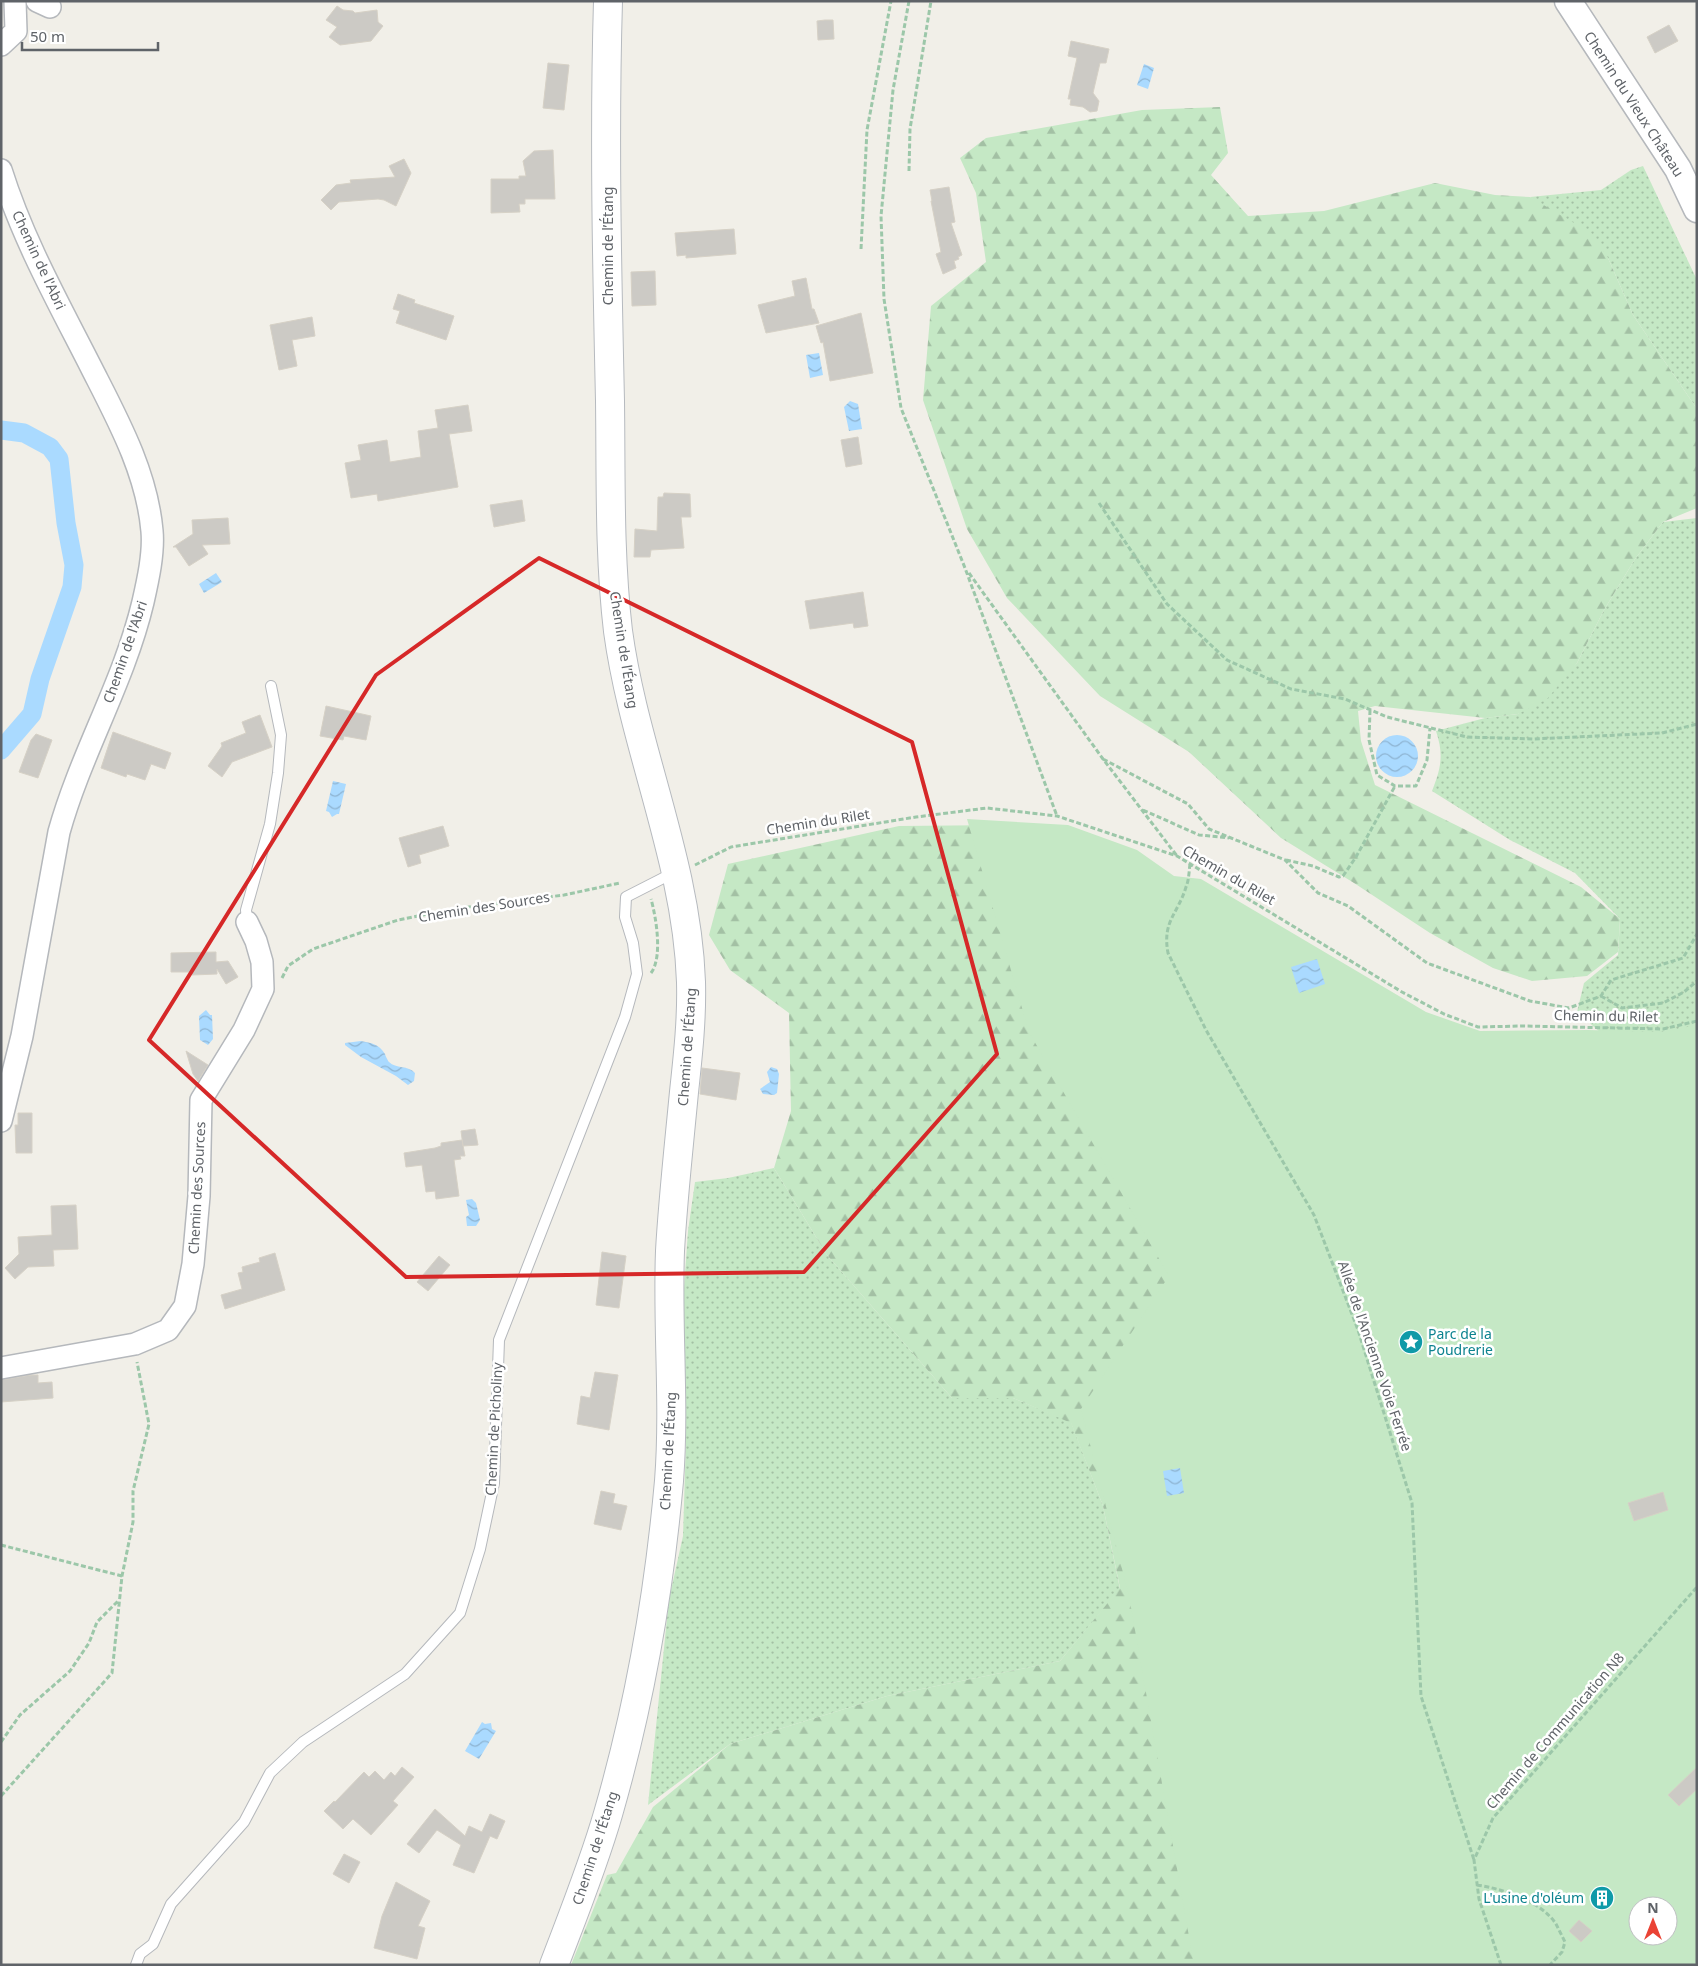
<svg xmlns="http://www.w3.org/2000/svg" width="1698" height="1966" font-family="'Noto Sans',sans-serif">
<defs>
<pattern id="grass-dots" width="8" height="8" patternUnits="userSpaceOnUse" patternTransform="scale(1.25)"><rect width="8" height="8" fill="#c5e8c5"/><path d="M2 2h.1M6 6h.1" fill="none" stroke="#a3c0a4" stroke-width="1.8" stroke-linecap="round"/></pattern>
<pattern id="forest-firs" width="22" height="20" patternUnits="userSpaceOnUse" patternTransform="scale(1.25)"><rect width="22" height="20" fill="#c5e8c5"/><path d="M5 1l3.5 6h-7zM16 11l3.5 6h-7z" fill="#a3c0a4"/></pattern>
<pattern id="water-waves" width="16" height="10" patternUnits="userSpaceOnUse" patternTransform="scale(1.25)"><rect width="16" height="10" fill="#aadaff"/><path d="M0 5q4-4 8 0t8 0" fill="none" stroke="#8eb4d2"/></pattern>
</defs>
<rect width="100%" height="100%" fill="#f1efe8"/>
<path fill="url(#grass-dots)" d="M1643,166L1697,280V409L1633,315L1608,258L1530,197L1601,190L1631,170Z
M1697,518V1033H1601L1577,1012L1584,983L1618,955L1620,919L1575,873L1510,840L1432,791C1441,768 1444,755 1436,731L1485,718L1518,714L1577,663L1604,610L1635,559L1663,522Z
M774,1168L827,1255L952,1398H1013L1071,1422L1103,1506L1120,1589L1060,1661L887,1696L730,1744L648,1805L669,1599L683,1536L686,1440L681,1331L688,1231L695,1182L728,1178Z"/>
<path fill="url(#forest-firs)" d="M1220,107L1228,153L1211,175L1248,216L1324,211L1435,183L1495,195L1530,197L1591,233L1608,258L1633,315L1697,409V508L1663,522L1635,559L1604,610L1577,663L1547,699L1518,714L1485,718L1375,706L1358,711L1361,741L1375,785L1581,887L1620,919L1618,952L1587,976L1532,981L1493,968L1430,933L1354,883L1281,838L1189,752L1100,696L1007,598L967,529L923,400L931,306L986,262L976,193L960,158L986,138L1142,110Z
M1005,825L1489,1965H571L607,1875L616,1873L653,1807L730,1744L887,1696L1060,1661L1120,1588L1103,1506L1071,1423L1013,1398H952L827,1255L774,1168L791,1111L789,1013L730,970L709,935L728,864L899,826Z"/>
<path fill="#c5e8c5" fill-rule="evenodd" d="M967,819L1068,825L1137,850L1174,876L1201,879L1426,1012L1480,1031L1588,1030L1662,1032L1697,1025V1965H1194L1129,1596L1081,1409L1169,1276L1029,1032ZM1638,1906H1668V1936H1638Z"/>
<path fill="url(#water-waves)" d="M1144,64L1154,68L1148,89L1137,85Z
M819,353L823,375L810,378L806,355Z
M850,401L858,404L862,429L849,431L844,407Z
M216,573L222,582L204,593L199,584Z
M1376 756a21 21 0 1 1 42 0a21 21 0 1 1-42 0Z
M333,781L346,784L339,814H337L332,817L329,812L326,811Z
M1317,959L1325,984L1299,993L1291,967Z
M206,1010L210,1015H212L213,1039L208,1045L200,1040L199,1016Z
M361,1041C371,1043 379,1044 385,1054C385,1055 388,1061 389,1062C396,1069 408,1065 415,1073L414,1081L408,1085L396,1076L361,1057L345,1045V1043Z
M771,1067L777,1069L779,1074L777,1093L774,1095L763,1094L760,1089L770,1082L767,1072Z
M472,1199L476,1203L480,1220L476,1226H467L466,1217L469,1215L466,1200Z
M1180,1468L1184,1493L1167,1496L1163,1471Z
M482,1722L485,1724L491,1723L492,1729L496,1731L479,1759L465,1751Z"/>
<g fill="none" stroke-linecap="round" stroke-linejoin="round">
<path stroke="#aadaff" stroke-width="19" d="M1,430L24,433L50,447L59,459L66,523L74,565L72,587L40,679L32,714L1,750"/>
</g>
<path fill="#cccac5" stroke="#d6d1c6" d="M337,6L343,10L353,11L355,13L377,10L378,22L383,26L371,41L340,45L329,37L337,27L326,20Z
M825,20H833L834,39L818,40L817,21Z
M1669,25L1678,41L1655,53L1647,37Z
M1071,41L1109,49L1106,63H1100L1093,93L1099,101L1097,111L1090,112L1083,107L1070,105L1071,99H1068L1077,58L1068,56Z
M548,63L569,65L564,110L543,108Z
M553,150L555,199H525V204H519L520,212L491,213V179H519V176H526L523,161L534,151Z
M404,159L411,173L396,206L384,200L378,199L339,202L331,210L321,200L336,185L351,183L350,180L395,177L389,166Z
M949,187L955,222L951,223L962,255L958,257L959,259L954,261L956,268L943,274L936,254L941,252L931,201H932L930,190Z
M734,229L736,254L686,258V255L677,256L675,233Z
M655,271L656,305L632,306L631,272Z
M806,278L812,309H814L819,323L766,333L758,305L795,296L792,281Z
M398,294L415,300L414,303L454,316L446,340L396,323L400,311L393,309Z
M861,313L873,373L830,381L823,342L821,343L816,326Z
M312,317L315,336L292,340L297,366L279,370L270,325Z
M468,405L472,431L449,434L458,487L378,501L377,494L351,498L345,463L361,460L358,445L387,440L390,462L421,457L418,431L438,428L435,410Z
M858,437L862,464L846,467L841,440Z
M664,493L690,494L691,517H681L684,548L651,550L650,557H634L635,529L657,531L658,497H663Z
M522,500L525,521L494,527L490,505Z
M228,518L230,544L202,545L208,554L189,566L176,547H173L193,534L192,520Z
M863,592L868,626L854,628L853,623L810,629L805,601Z
M326,706L371,716L366,740L344,736L343,740L320,736Z
M260,715L272,747L232,762L222,777L208,766L222,746L221,743L246,733L242,722Z
M113,732L171,753L165,769L151,764L145,780L127,774L126,777L101,768Z
M36,734L52,740L38,778L19,772L31,740Z
M443,826L449,846L419,855L421,863L408,867L399,838Z
M216,952V962L228,961L238,977L226,984L217,969V974L192,975V972H171V953Z
M186,1051L208,1065L198,1081L193,1074Z
M702,1068L740,1073L736,1100L700,1094Z
M18,1113H32V1153H16L15,1125H18Z
M475,1129L478,1145L463,1146L461,1131Z
M462,1140L465,1156H460L461,1159L454,1160L459,1196L436,1199L435,1191L426,1192L422,1165L406,1167L404,1153L435,1148L441,1146V1143Z
M76,1205L78,1249L53,1250L54,1266L28,1267L15,1279L5,1268L19,1254L18,1237L52,1235L51,1206Z
M602,1252L626,1256L619,1308L596,1305Z
M275,1253L285,1290L225,1309L221,1295L242,1289L238,1273L243,1272L242,1267L260,1262L259,1258Z
M439,1256L450,1265L428,1291L417,1282Z
M595,1372L618,1375L609,1430L577,1424L581,1396L590,1398Z
M31,1375H38V1383L52,1382L53,1398L1,1402V1380Z
M601,1491L615,1494L613,1503L627,1506L621,1530L594,1524Z
M1663,1492L1668,1510L1634,1521L1628,1503Z
M402,1767L414,1777L393,1801L398,1805L371,1835L353,1819L343,1829L324,1811L334,1801L335,1802L364,1772L369,1777L375,1771L384,1780L391,1772L395,1776Z
M1697,1767V1789L1679,1806L1668,1795Z
M435,1809L465,1836L469,1826L482,1832L490,1814L505,1821L497,1839L490,1836L474,1873L453,1865L461,1845L437,1830L419,1853L407,1844Z
M344,1854L360,1862L349,1883L333,1874Z
M396,1882L430,1901L418,1926L425,1928L417,1959L374,1948L382,1916Z
M1579,1920L1592,1931L1581,1942L1569,1931Z"/>
<g fill="none" stroke-linecap="round" stroke-linejoin="round">
<g stroke="#b5b8bc" stroke-width="12">
<path id="service" d="M247,922L246,910L270,824L278,773L281,735L271,686
M136,1965L140,1954L153,1944L171,1904L244,1822L270,1773L303,1742L405,1674L460,1613L480,1549L494,1483L499,1340L625,1017L637,974L633,943L625,917L626,897L675,872"/>
</g>
<g stroke="#b5b8bc" stroke-width="24">
<path id="minor" d="M37,1L50,7
M1,45L16,31L15,1
M1,170C23,240 59,304 92,369C118,420 147,473 152,531C154,553 148,580 143,602C124,682 81,753 59,832L22,1036L1,1121
M1,1368L135,1344L168,1330L185,1306L193,1264L199,1196L201,1100L244,1030L263,989L262,962L256,941L247,922"/>
</g>
<g stroke="#b5b8bc" stroke-width="29">
<path id="tertiary" d="M1568,1L1678,169L1697,209"/>
</g>
<g stroke="#b6babf" stroke-width="30">
<path id="secondary" d="M554,1965C573,1915 593,1866 608,1814C639,1707 659,1593 669,1481C675,1404 667,1327 670,1251C673,1198 679,1145 684,1092C688,1055 692,1019 691,982C687,861 634,749 618,631C609,555 611,477 610,401C607,268 604,134 608,1"/>
</g>
<path stroke="#9cc7a9" stroke-width="3" stroke-dasharray="5 2.5" stroke-linecap="butt" d="M909,1L893,90L881,216L884,299L901,408L965,568L1057,816
M909,171L910,129L931,1
M861,249L867,130L891,1
M1099,503L1167,604L1227,660L1291,689L1345,699L1387,717L1467,737L1534,739L1596,736L1662,733L1697,724
M969,573L1103,759L1177,856
M1370,710L1369,740L1377,775L1395,786H1416L1427,760L1430,728
M1103,759L1188,804L1209,829L1285,860L1318,893L1348,906L1427,963L1530,1001L1569,1008L1601,996L1611,980L1683,958L1697,934
M1143,810L1199,835L1229,838
M1286,860L1313,866L1339,877L1343,876L1356,857L1395,786
M1190,864C1189,871 1189,880 1186,887C1178,914 1162,921 1168,953L1206,1030L1314,1215L1358,1330L1412,1503L1421,1696L1474,1860
M695,865L731,847L916,817L987,808L1057,816L1177,856L1402,992L1444,1014L1478,1027L1523,1026L1663,1029L1697,1021
M651,973C663,957 656,917 651,899
M282,978L288,966L313,949L398,920L453,909L564,895L620,883
M1601,996L1622,1008L1663,1003L1684,992L1697,981
M1,1545L122,1576
M1,1742L20,1715L70,1671L89,1643L97,1622L119,1600
M1,1796L112,1673L122,1576L133,1522V1491L149,1424L137,1362
M1477,1885C1503,1889 1541,1901 1556,1924C1559,1930 1562,1936 1565,1942L1562,1952L1550,1965
M1501,1965L1479,1899L1474,1860L1493,1818L1697,1587"/>
<use href="#service" stroke="#fff" stroke-width="10"/>
<use href="#minor" stroke="#fff" stroke-width="21"/>
<use href="#tertiary" stroke="#fff" stroke-width="26"/>
<use href="#secondary" stroke="#fff" stroke-width="28"/>
</g>
<path fill="none" stroke="#d62828" stroke-width="4" stroke-linejoin="round" d="M539,558L912,742L997,1054L804,1272L406,1277L149,1040L376,675Z"/>
<defs>
<g id="sight-disc" transform="scale(1.25)"><circle r="9.5" fill="#0f9aa8" stroke="#fff"/><path d="M0-6L1.8-2.2L6-1.7L2.9 1.2L3.7 5.4L0 3.3L-3.7 5.4L-2.9 1.2L-6-1.7L-1.8-2.2Z" fill="#fff"/></g>
<g id="building-disc" transform="scale(1.25)"><circle r="9.5" fill="#0f9aa8" stroke="#fff"/><path d="M-4-6H4V6H1V3H-1V6H-4ZM-2.5-4.3h1.7v1.8h-1.7ZM.8-4.3h1.7v1.8H.8ZM-2.5-1h1.7V.8h-1.7ZM.8-1h1.7V.8H.8Z" fill="#fff"/></g>
</defs>
<g fill-rule="evenodd">
<use href="#sight-disc" x="1411" y="1342"/>
<use href="#building-disc" x="1602" y="1898"/>
</g>
<g text-anchor="middle" stroke-width="5" stroke-linejoin="round" paint-order="stroke">
<g font-size="14" fill="#5f6368" stroke="#fff">
<text transform="translate(1634 104) rotate(57)" y="5">Chemin du Vieux Château</text>
<text transform="translate(608 246) rotate(-90)" y="5">Chemin de l’Étang</text>
<text transform="translate(39 260) rotate(65)" y="5">Chemin de l'Abri</text>
<text transform="translate(624 650) rotate(81)" y="5">Chemin de l’Étang</text>
<text transform="translate(125 652) rotate(-71)" y="5">Chemin de l'Abri</text>
<text transform="translate(818 822) rotate(-9)" y="5">Chemin du Rilet</text>
<text transform="translate(1229 875) rotate(30)" y="5">Chemin du Rilet</text>
<text transform="translate(484 907) rotate(-9)" y="5">Chemin des Sources</text>
<text transform="translate(1606 1016) rotate(1)" y="5">Chemin du Rilet</text>
<text transform="translate(687 1047) rotate(-86)" y="5">Chemin de l’Étang</text>
<text transform="translate(197 1188) rotate(-87)" y="5">Chemin des Sources</text>
<text transform="translate(1375 1356) rotate(71)" y="5">Allée de l'Ancienne Voie Ferrée</text>
<text transform="translate(494 1429) rotate(-87)" y="5">Chemin de Picholiny</text>
<text transform="translate(668 1451) rotate(-87)" y="5">Chemin de l’Étang</text>
<text transform="translate(1555 1731) rotate(-49)" y="5">Chemin de Communication N8</text>
<text transform="translate(595 1848) rotate(-72)" y="5">Chemin de l’Étang</text>
</g>
<g font-size="14" fill="#0d838f" stroke="#fff" text-anchor="start">
<text x="1428" y="1339">Parc de la<tspan x="1428" dy="16">Poudrerie</tspan></text>
<text x="1584" y="1903" text-anchor="end">L'usine d'oléum</text>
</g>
</g>
<rect width="1698" height="1966" fill="none" stroke="#5f6368" stroke-width="5"/>
<g transform="translate(1653 1921)"><circle r="24" fill="#ffffff" stroke="#bfc1c3"/>
<path d="M0-4L9 19L0 12L-9 19Z" fill="#ea4335"/>
<text y="-8" font-size="14" font-weight="bold" text-anchor="middle" fill="#5f6368">N</text>
</g>
<path d="M22 42v8h136v-8" fill="none" stroke="#5f6368" stroke-width="2.5"/>
<text x="30" y="42" font-size="15" fill="#5f6368" stroke="#ffffff" stroke-width="4" paint-order="stroke">50 m</text>
</svg>
